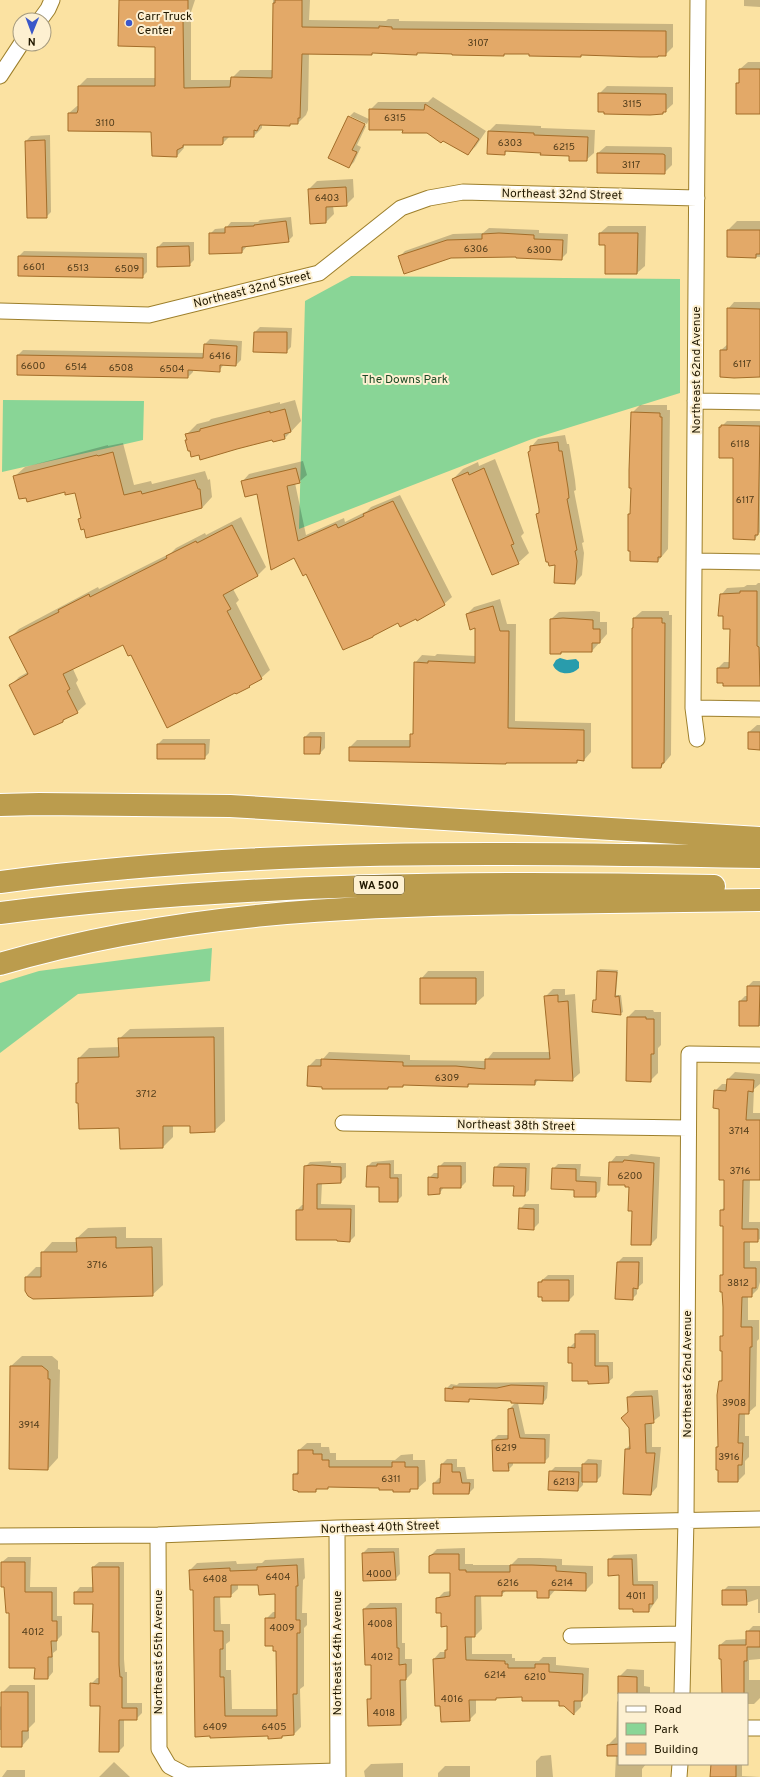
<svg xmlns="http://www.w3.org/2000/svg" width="760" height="1777" font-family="Overpass,sans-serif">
<rect width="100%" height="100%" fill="#fbe2a2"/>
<path fill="#89d596" d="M351,276L680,279V393L532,439L299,529L305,301Z
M3,400L144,401L143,440L2,472Z
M212,948L210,981L78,994L0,1053V983L39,971Z"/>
<path fill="#299cac" d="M560,658L567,660L576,659L579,662V668C572,676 557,675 553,665L556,660Z"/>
<path fill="#0003" fill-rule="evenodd" d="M120,0H195L191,12V80H232V78L240,70H273V0H310L309,20L386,21L388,19H399V21L673,24V47L665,55H659L658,56L506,53L504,55L418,52L416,54L373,52L309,53L308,110L306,115L298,123H292L289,125H262V128L254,136H230L223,143L184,144V148L177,156L152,131L69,113L77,106H79V86L87,78H156V46Z
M744,0H760V7L744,6Z
M748,62H760V113L737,84L740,81V69Z
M607,86L673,87V104L663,113L650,114L599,94Z
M433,97L486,131L476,146L468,154L427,132L404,129L370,110L378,102H428Z
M354,112L369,119L367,124L350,116Z
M349,116V118L366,126L357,145L361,147L354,162L349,167Z
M496,124L541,126V128L595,130L594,153L586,160L570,155L542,152L508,150L504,154L489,131Z
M50,135L51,212L46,217L26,141L31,136Z
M606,146L671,147L672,148V165L664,173L598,153Z
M353,179L354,197L346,205L333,206L334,214L326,222L311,223L309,189L317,181Z
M291,217L293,236L288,241L247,246L242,252L210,234L215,229L226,228L231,222H258L260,220Z
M737,221H760V257L728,256V230Z
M608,226H646L645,266L637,273H606V244L600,233Z
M489,228L539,230V233L568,234L567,253L561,259L517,256L399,257L405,251L453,234L483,233Z
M163,242H194V260L189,265L158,247Z
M24,251L147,253V272L142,277L19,256Z
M734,302H760V376L721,350L728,344V309Z
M260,327L292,328L291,347L286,352L255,332Z
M210,339L242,341L241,360L236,365L224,364L219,371L193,369V372L188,377L18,374V355L23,350L205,353V344Z
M295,400L301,421L285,438L273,439L199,454L190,450L186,441L188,439L186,435L197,424L209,421L211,419L280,402V404Z
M640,405H667V410H670L668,549L658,561L629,514L631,513L632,413Z
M727,421H760V532L755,539L734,457L720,428Z
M565,435L567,444H569L575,480L576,490L574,491L584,542L582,543L584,553L582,575L575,583L556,564L537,514L540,512L531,447L538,439Z
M123,443L134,485L151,481L152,484L205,471L208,480L210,479L212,497L202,508L85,528L79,519L81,517L75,492L14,477L25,467L108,445V446Z
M495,459L524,533L521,536L529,553L518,563L453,479L463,469L478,462L479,466Z
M303,461L307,475L299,482L295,483L306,535L344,518L345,522L367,511L371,507L400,495L452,597L444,604L416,618L398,622L307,573L257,493L242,482L249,474Z
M241,517L266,567L258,575L233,589L239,600L236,603L270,670L261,678L249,686L131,653L123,643L73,669L78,680L76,683L86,704L77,712L67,717L63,721L10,686L19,677L28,672L11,637L19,629L98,587L99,589L171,553L176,548L205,533L206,535Z
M758,583H760V685L733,686L718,668L724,662H730L731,628L724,615L721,595L727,588L744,587L747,585H756Z
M500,599L507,624H516L515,721L591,723V752L584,760H579L577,762L429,763V761L350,760V747L357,740H411V735L414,732L415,663L422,655L435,656L437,654L476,656V627L467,614L474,607Z
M594,611L600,612V622H607V634L592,651H563L561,653H551V619L559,612Z
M642,611H669V615H672L671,755L661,767L634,627V618Z
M757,725H760V749L749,732Z
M310,732H325V748L320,753L305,737Z
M163,739H210L209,753L204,758L158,744Z
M600,969L618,970L616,995H621L623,1012L620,1014L594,1001L597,998L598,971Z
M428,971H484V996L476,1003H421V979Z
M753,981H760V1026L740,1025V1001L745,996H748V986Z
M553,989H565V995L575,994L580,1073L572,1080L539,1079L535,1084L471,1083L468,1086L406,1084L403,1086H390L388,1088L309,1066L316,1059H323L329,1052L410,1055V1060L486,1061L493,1052H550L545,997Z
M635,1010H653L654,1012H661V1045L658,1048V1073L650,1081L628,1017Z
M224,1027L225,1121L214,1131L191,1125H173V1137L163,1147L120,1127L77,1084L79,1081V1058L89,1048L120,1047L119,1039L130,1029Z
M735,1072L760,1074V1084L754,1089L753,1113H760V1179H750L749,1222H760V1239L757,1241H750V1261H760V1282L758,1289L751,1296H748V1320H759V1339L757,1341L756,1406L748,1413H745V1436H749V1457L745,1461V1474L738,1481L717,1447L719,1445L720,1381L723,1378L724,1350L721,1337L724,1334V1307L721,1276L724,1273V1225L721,1210L725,1207V1179L720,1108L715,1091L722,1084H728V1079Z
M631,1154L660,1157L657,1238L651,1244L630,1186L610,1163L616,1156H628Z
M394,1160V1174H402V1196L397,1201L380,1186L368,1166L372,1162Z
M331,1161V1163H346V1177L341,1182L322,1183L321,1204L355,1205V1236L350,1241L297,1210L302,1205H304L305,1167L310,1162Z
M444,1162H466V1182L461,1187H444L439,1194L429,1178L434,1173H439V1167Z
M500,1163H530L529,1190L524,1195L495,1168Z
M558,1164H581L580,1176L601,1177L600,1191L595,1196L575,1189L553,1169Z
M525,1204H539V1223L534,1228L520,1209Z
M126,1227V1238H162L163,1285L152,1295L26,1277L36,1267H42V1253L52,1242H78L77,1238L88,1228Z
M623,1257H643V1283L637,1288V1294L632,1299L618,1262Z
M548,1275H574V1295L569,1300L539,1283Z
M581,1330H599V1362H613V1378L608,1382L589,1380L573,1362L569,1348L574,1343H576V1335Z
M22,1356H52L58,1361V1369L60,1370L58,1458L48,1469L11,1366Z
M548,1382L547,1398L543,1403L472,1398L469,1401L446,1389L451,1384L457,1385L459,1383Z
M658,1390L660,1416L652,1422V1447H661L657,1487L651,1494L625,1493L626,1449L631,1444L628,1397L635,1391Z
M518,1403L525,1434H550L549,1457L544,1462H513V1465L508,1470L493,1440L498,1435H509V1409L514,1404Z
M307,1443H321V1447H329L330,1453H336V1460H395L401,1455L413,1454V1460H425L426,1481L418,1488H412L410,1491L380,1487L329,1486L327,1488H319L315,1491L294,1475L299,1470V1450Z
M447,1459H457V1467H465L467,1479H474V1488L469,1493L434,1483L439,1478H441L442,1464Z
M588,1459L602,1460L601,1476L596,1481H583V1485L578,1490L550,1472L555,1467H583V1464Z
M368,1548H399L400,1574L395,1579L363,1553Z
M465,1548V1564H473V1565H511L518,1558H540L562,1559V1565L593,1566V1583L586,1590L556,1589L549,1597L538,1590H507L501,1595H481L482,1629L475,1636H472V1654H512V1658H515V1661H539L543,1657H556V1665L589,1668L588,1693L581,1700V1707L574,1714L560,1700L523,1696L498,1697L495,1699H476V1713L469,1720L441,1705H436L434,1659L440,1652H446L448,1649V1625L437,1599L444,1592L451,1591V1572L430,1556L437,1549Z
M637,1554L638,1581H658V1598L649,1611H634L620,1574L609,1560L614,1555Z
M8,1557H31L30,1587H57V1616H62V1635L57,1640V1650L53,1653V1672L48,1678L36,1667L10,1612L5,1587L2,1562Z
M304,1558L305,1578L303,1580L302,1613H307V1625L304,1628V1686L300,1689L301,1727L294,1734H285L282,1737L269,1735L196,1736L194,1589L190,1570L197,1563L236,1561L237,1564L262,1563L265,1560ZM238,1584H259L276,1593V1612H273L266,1619L277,1650L278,1709H232L231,1670H226V1644L230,1641V1624H221L220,1596H230L238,1589Z
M99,1562H124V1659L125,1672H127V1703H142V1713L136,1719H124V1746L119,1751L91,1684L97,1678H100V1631L94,1603L75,1593L80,1587H93V1567Z
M728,1586H760V1613H758V1599L743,1604L723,1591Z
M370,1603H402V1643H405V1659H412V1673L406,1679L407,1718L401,1724L368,1700L372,1696V1664L364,1609Z
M753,1626H760V1659L749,1660V1680H760V1698L754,1704H747V1694H722V1658L720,1645L726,1640L747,1639V1632Z
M627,1669L644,1670V1686L650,1687V1694H619V1764H646L642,1769V1777H615L616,1755L608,1745L616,1737L617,1702L619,1700V1677Z
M10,1685H35V1722L29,1728V1738L22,1746L2,1730H0V1707L2,1705V1693Z
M551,1755L553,1777H536V1761L541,1756Z
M114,1762L130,1777H99Z
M403,1763V1777H365L364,1771L371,1764Z
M712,1764H742V1776L760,1777H711Z
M445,1766H470V1777H438V1773Z
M7,1770H25V1777H2Z"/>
<path fill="#e3a968" stroke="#a36d29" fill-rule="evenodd" d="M119,0H188V13H185V19H183L184,88L230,87L231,77L272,78L273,3H275V0H302V27L379,28V26L392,27V29L666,31V56H658V57H640L581,55V57L529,56V54H504V56L452,55V54L425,53H417V55L372,53V55L302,54L300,118H298V124H290V126L260,125L257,131L254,130V137H223V144L221,145H183V147L177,150V157L152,156L151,132L68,131V113H77L78,110V86H155V47L118,46Z
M739,69H760V114H736V83H739Z
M598,93L666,94V112H663V114L650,115L604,114V112H598Z
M425,104L479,139L468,155L443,141L441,143L427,133H402L403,130H369V109L424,110Z
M348,116L365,124L352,150L357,152L349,168L328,158Z
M488,131L534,133V135L588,137L587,161H569V156L540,155L541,153L505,151V155L487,154Z
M45,140L47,218H27L25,141Z
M597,153L663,154L665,155V174L597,173Z
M346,187L347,206L326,207V223L310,224L308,189Z
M286,221L289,242L242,247V253L209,254V233H225V227L254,226V225Z
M727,230H760V254H756V258L727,257Z
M499,233L534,235V239L563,240L562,260L516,258V257L451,258L404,274L398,256L447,240L482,239V234Z
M599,233H638L637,274H605V245H599Z
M189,246L190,266L157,267V247Z
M18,256L143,258V278L18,276Z
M727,308L760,309V377L734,378L720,377V350H727Z
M254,332H287V353L253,352Z
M204,344L237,346L236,366L220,365V372L188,370V378L17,375V355L203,358Z
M285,409L291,432L284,434L285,439L273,442L272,440L237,449L200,460L199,455L191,457L190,451H188L185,440H187L185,434L200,431V429L270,411V413Z
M631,412L660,413V417H662L661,557H658V562L630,561V551H628V514H630L631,488H629V470Z
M721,425L760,426L758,535H755V540L733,539V458H719V427H721Z
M558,442L559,451H562L568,488L569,498L567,499L577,550L575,551L577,561L575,584L554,583L555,565L549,566L548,562H546L536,514L539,513V509L528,452L530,451V446Z
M113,452L124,495L141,491L142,494L195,480L198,489H200L202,508L86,538L84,529L81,530L78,519L81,518L75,493L65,495V492L27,502L26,498L19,499L13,476L97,455L98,456Z
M296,468L300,483L287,486L298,541L336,524L338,528L364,516L363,514L393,501L445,605L417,621L416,619L400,627L398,623L373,636V637L343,650L306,574L303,576L294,558L271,570L257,494L245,497L241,481Z
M484,468L514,544L511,545L519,564L492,575L452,479L468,472L469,475Z
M232,525L258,576L223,595L231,609L227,611L262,679L249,686L250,687L236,694L235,693L167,728L131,655L128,656L123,645L63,674L70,689L67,691L78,713L63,720V722L34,735L9,685L28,674L9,637L59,612L58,610L89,594L90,597L167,558L166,556L196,541L197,543Z
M740,591H757V646L759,647L760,686H723V683H717V668H729L730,629H723V616H718L720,594L740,593Z
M493,606L500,631H509L508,728L584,730V761L577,760V763H506V764L349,761V747H410V734H413L414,662L428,663V661L475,663V628L470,630L466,614Z
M563,618L593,620V629H600V643H592V652H561V654H550V619Z
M633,618H662V623H665L664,763H662L661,768H632V628H633Z
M748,732H760V750L748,749Z
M304,737H321L320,754H304Z
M157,744H205V759H157Z
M597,971L617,972L615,997L619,996L621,1015L592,1012L593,1000H596Z
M420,978H476V1004H420Z
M747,986H760L759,1026H739V1001H747Z
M558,995V1002L568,1001L573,1081L535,1080V1085L468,1084V1087L403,1085V1087H388V1089H322V1087L307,1086L308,1066H321V1059L403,1062V1066H456L485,1069V1059H550L544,996Z
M627,1017H646V1019H654V1054H651V1082L626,1081Z
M214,1037L215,1132L190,1133V1126H163V1148L120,1149L119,1128L79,1129L78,1103H76V1083H78V1058L119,1057L118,1038Z
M727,1079L754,1080L753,1092L748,1091L746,1120H760V1180H743L742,1229H758V1242H744V1268H756V1288H752V1297H742L741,1327H752V1347H750L749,1414H739L738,1443H743L742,1465H738V1482H718V1470H716V1447H718L717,1395L719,1381H722V1351H720V1336H723V1307L722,1292H720V1275H723V1226H720V1210H724V1180H719V1109L713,1108L714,1090L726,1091Z
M624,1160L654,1163L651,1245H631L632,1211H628L629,1187H625V1185H608L609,1162H623Z
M377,1164H390V1178H398V1202H379V1187H366L367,1166H377Z
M312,1165L341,1167V1183L317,1184V1209H351L350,1242L337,1241V1240H296V1210H303L304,1166Z
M438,1166H461V1188H440V1194L428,1195V1177L438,1178Z
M494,1167L526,1168L525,1196H513L514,1186H493Z
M552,1168L576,1169V1181L596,1182V1197H574V1190L551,1189Z
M519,1208L534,1209V1230L518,1229Z
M116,1237V1248L152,1247L153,1296L33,1299L28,1296L25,1291V1277H41V1252H77L76,1238Z
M617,1262H639L638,1289L633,1288V1300L615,1299Z
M542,1280H569V1301H542V1297H538V1282H542Z
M575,1334H595V1366H608L609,1383L588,1384V1381H572V1363H568V1347L575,1348Z
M10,1366H42L48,1371V1379H50L48,1470L9,1469Z
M511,1385L544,1386L543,1404L511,1403V1401L469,1399V1402L445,1401V1388L453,1389V1387L497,1388Z
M652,1396L654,1423L645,1424L646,1453H655L651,1495L623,1494L625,1449H630L629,1428L621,1418L628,1412L627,1397Z
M513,1408L520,1438L545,1439V1463H508L509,1471H493L492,1440L508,1439V1409Z
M298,1450H313V1454H322V1460H329V1467H392V1462H405V1467H418V1489H410V1492H393V1490H379V1488L328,1487V1489H316V1492H298V1491L293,1490V1474H298Z
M441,1464H452V1472H460L462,1483H470L469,1494H433V1483H440Z
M582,1464H597V1482H582Z
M549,1471L579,1472L578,1491L548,1490Z
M394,1552L396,1580L363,1581L362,1553Z
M434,1554H459V1570H466V1572H510V1565H532L556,1566V1571L586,1573V1591L549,1590V1598H537V1591H502V1596H475V1637H465L466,1660L505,1661V1664H508V1668H535V1664H549V1672L583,1674L582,1701H574V1715L564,1706H559V1701H522V1697L496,1698V1700H469L470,1721L441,1722L440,1706H435L433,1659L445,1658V1650H447V1626L441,1627V1613H436V1598L450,1596V1573H429V1556Z
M608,1559H632L633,1585H653V1604H649V1612H633V1609H619V1575L608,1576Z
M1,1562H25V1592H52V1621H57V1641H51L52,1657H48V1679H34L35,1668H9V1613H6L4,1587H1Z
M297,1565L298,1586H296V1620H300V1633H297V1694H293L294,1735L282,1736V1738L268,1739V1736L210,1738V1736L195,1737L193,1590H190L189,1570L230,1568V1571L257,1570V1567ZM231,1585H258L259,1595L275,1594V1618H265V1646H273V1651H276L277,1716H225L224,1677H220V1649H223V1631H214V1597H231Z
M92,1567H119V1665L120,1677H122V1708H137V1720H119V1752H99L100,1706H90V1683L99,1684V1632H92L93,1604H74V1592H93Z
M722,1590H746L747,1605H722Z
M396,1608L397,1648H399V1665L406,1664V1680H400L401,1725L368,1726L367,1699H371V1665H365L363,1609Z
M746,1631H760V1647H747V1661H744V1694H722L721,1659H719V1645H746Z
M618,1676L637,1677V1694H618Z
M1,1692H28V1731H22V1747H1Z
M619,1744V1756H607V1745Z
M711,1764H736V1777H710Z"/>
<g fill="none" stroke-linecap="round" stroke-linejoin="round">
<g stroke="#9d7f2b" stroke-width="17">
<path id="minor" d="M40,20L48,9L52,0
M0,76L21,44
M0,311L149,315L319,273L401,208L429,198L463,192L697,198
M695,401L760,402
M694,561L760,562
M693,708L760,709
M697,739L693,708L698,0
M343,1123L688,1128
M337,1528L338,1777
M158,1535L159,1749L169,1766L186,1775L338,1771
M0,1536L158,1535L337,1528L760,1519
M571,1636L683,1634
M682,1694L686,1519L689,1054L760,1055
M747,1728H760
M679,1777L680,1764"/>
</g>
<g stroke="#fff" stroke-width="24">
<path id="highway" d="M0,805L39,804L230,806L760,838
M0,882C252,848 507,852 760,857
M0,913C237,883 475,881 714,886
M0,964C173,913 354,905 533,903C609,902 684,901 760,900"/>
</g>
<use href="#minor" stroke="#fff" stroke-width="15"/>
<use href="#highway" stroke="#bb9c4d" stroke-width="22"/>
</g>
<circle fill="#3b57c9" stroke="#fdf0d1" stroke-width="1.5" cx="129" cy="23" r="4"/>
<g text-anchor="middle" stroke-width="4" stroke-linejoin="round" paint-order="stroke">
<g font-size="10" fill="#523d1b">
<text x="478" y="46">3107</text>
<text x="632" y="107">3115</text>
<text x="395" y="121">6315</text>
<text x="105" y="126">3110</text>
<text x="510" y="146">6303</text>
<text x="564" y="150">6215</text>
<text x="631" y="168">3117</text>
<text x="327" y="201">6403</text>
<text x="476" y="252">6306</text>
<text x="539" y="253">6300</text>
<text x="34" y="270">6601</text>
<text x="78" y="271">6513</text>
<text x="127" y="272">6509</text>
<text x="220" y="359">6416</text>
<text x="742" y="367">6117</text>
<text x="33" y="369">6600</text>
<text x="76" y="370">6514</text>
<text x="121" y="371">6508</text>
<text x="172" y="372">6504</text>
<text x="740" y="447">6118</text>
<text x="745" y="503">6117</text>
<text x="447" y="1081">6309</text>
<text x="146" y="1097">3712</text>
<text x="739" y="1134">3714</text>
<text x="740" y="1174">3716</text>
<text x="630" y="1179">6200</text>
<text x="97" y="1268">3716</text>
<text x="738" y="1286">3812</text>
<text x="734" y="1406">3908</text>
<text x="29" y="1428">3914</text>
<text x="506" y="1451">6219</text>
<text x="729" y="1460">3916</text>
<text x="391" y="1482">6311</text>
<text x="564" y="1485">6213</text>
<text x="379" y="1577">4000</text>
<text x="278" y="1580">6404</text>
<text x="215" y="1582">6408</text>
<text x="508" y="1586">6216</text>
<text x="562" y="1586">6214</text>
<text x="636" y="1599">4011</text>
<text x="380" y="1627">4008</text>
<text x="282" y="1631">4009</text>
<text x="33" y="1635">4012</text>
<text x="382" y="1660">4012</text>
<text x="495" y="1678">6214</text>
<text x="535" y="1680">6210</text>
<text x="452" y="1702">4016</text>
<text x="384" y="1716">4018</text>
<text x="215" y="1730">6409</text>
<text x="274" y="1730">6405</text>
</g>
<rect fill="#fdf0d1" stroke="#645a3f" stroke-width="1" x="354" y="876" width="50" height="18" rx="3"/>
<g font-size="11" font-weight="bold" fill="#221901">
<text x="379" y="889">WA 500</text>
</g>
<g font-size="12" fill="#221901" stroke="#fdf0d1" text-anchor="start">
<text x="137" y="20">Carr Truck<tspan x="137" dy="14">Center</tspan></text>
</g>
<g font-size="12" fill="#221901" stroke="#fdf0d1">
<text transform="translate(562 194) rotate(1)" y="4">Northeast 32nd Street</text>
<text transform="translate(252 289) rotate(-14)" y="4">Northeast 32nd Street</text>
<text transform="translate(696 370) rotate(-90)" y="4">Northeast 62nd Avenue</text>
<text transform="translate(516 1125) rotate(1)" y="4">Northeast 38th Street</text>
<text transform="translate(687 1374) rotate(-90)" y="4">Northeast 62nd Avenue</text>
<text transform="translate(380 1527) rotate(-2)" y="4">Northeast 40th Street</text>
<text transform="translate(158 1652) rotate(-90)" y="4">Northeast 65th Avenue</text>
<text transform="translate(337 1653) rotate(-90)" y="4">Northeast 64th Avenue</text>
</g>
<g font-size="12" fill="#1c4a26" stroke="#fdf0d1">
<text x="405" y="383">The Downs Park</text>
</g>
</g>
<rect x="618" y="1693" width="130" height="72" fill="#fdf0d1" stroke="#a59a7e"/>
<rect x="626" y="1706" width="20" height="6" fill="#ffffff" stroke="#a59a7e"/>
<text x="654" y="1713" font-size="12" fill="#221901">Road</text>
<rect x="626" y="1723" width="20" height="12" fill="#89d596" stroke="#a59a7e"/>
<text x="654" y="1733" font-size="12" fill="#221901">Park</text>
<rect x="626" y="1743" width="20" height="12" fill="#e3a968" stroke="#a59a7e"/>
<text x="654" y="1753" font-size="12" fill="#221901">Building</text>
<g transform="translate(32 32) rotate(181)"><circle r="19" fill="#fdf0d1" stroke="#a59a7e"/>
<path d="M0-3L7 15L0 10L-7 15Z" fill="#3b57c9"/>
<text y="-6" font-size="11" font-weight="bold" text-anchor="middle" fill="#221901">N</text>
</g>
</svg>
